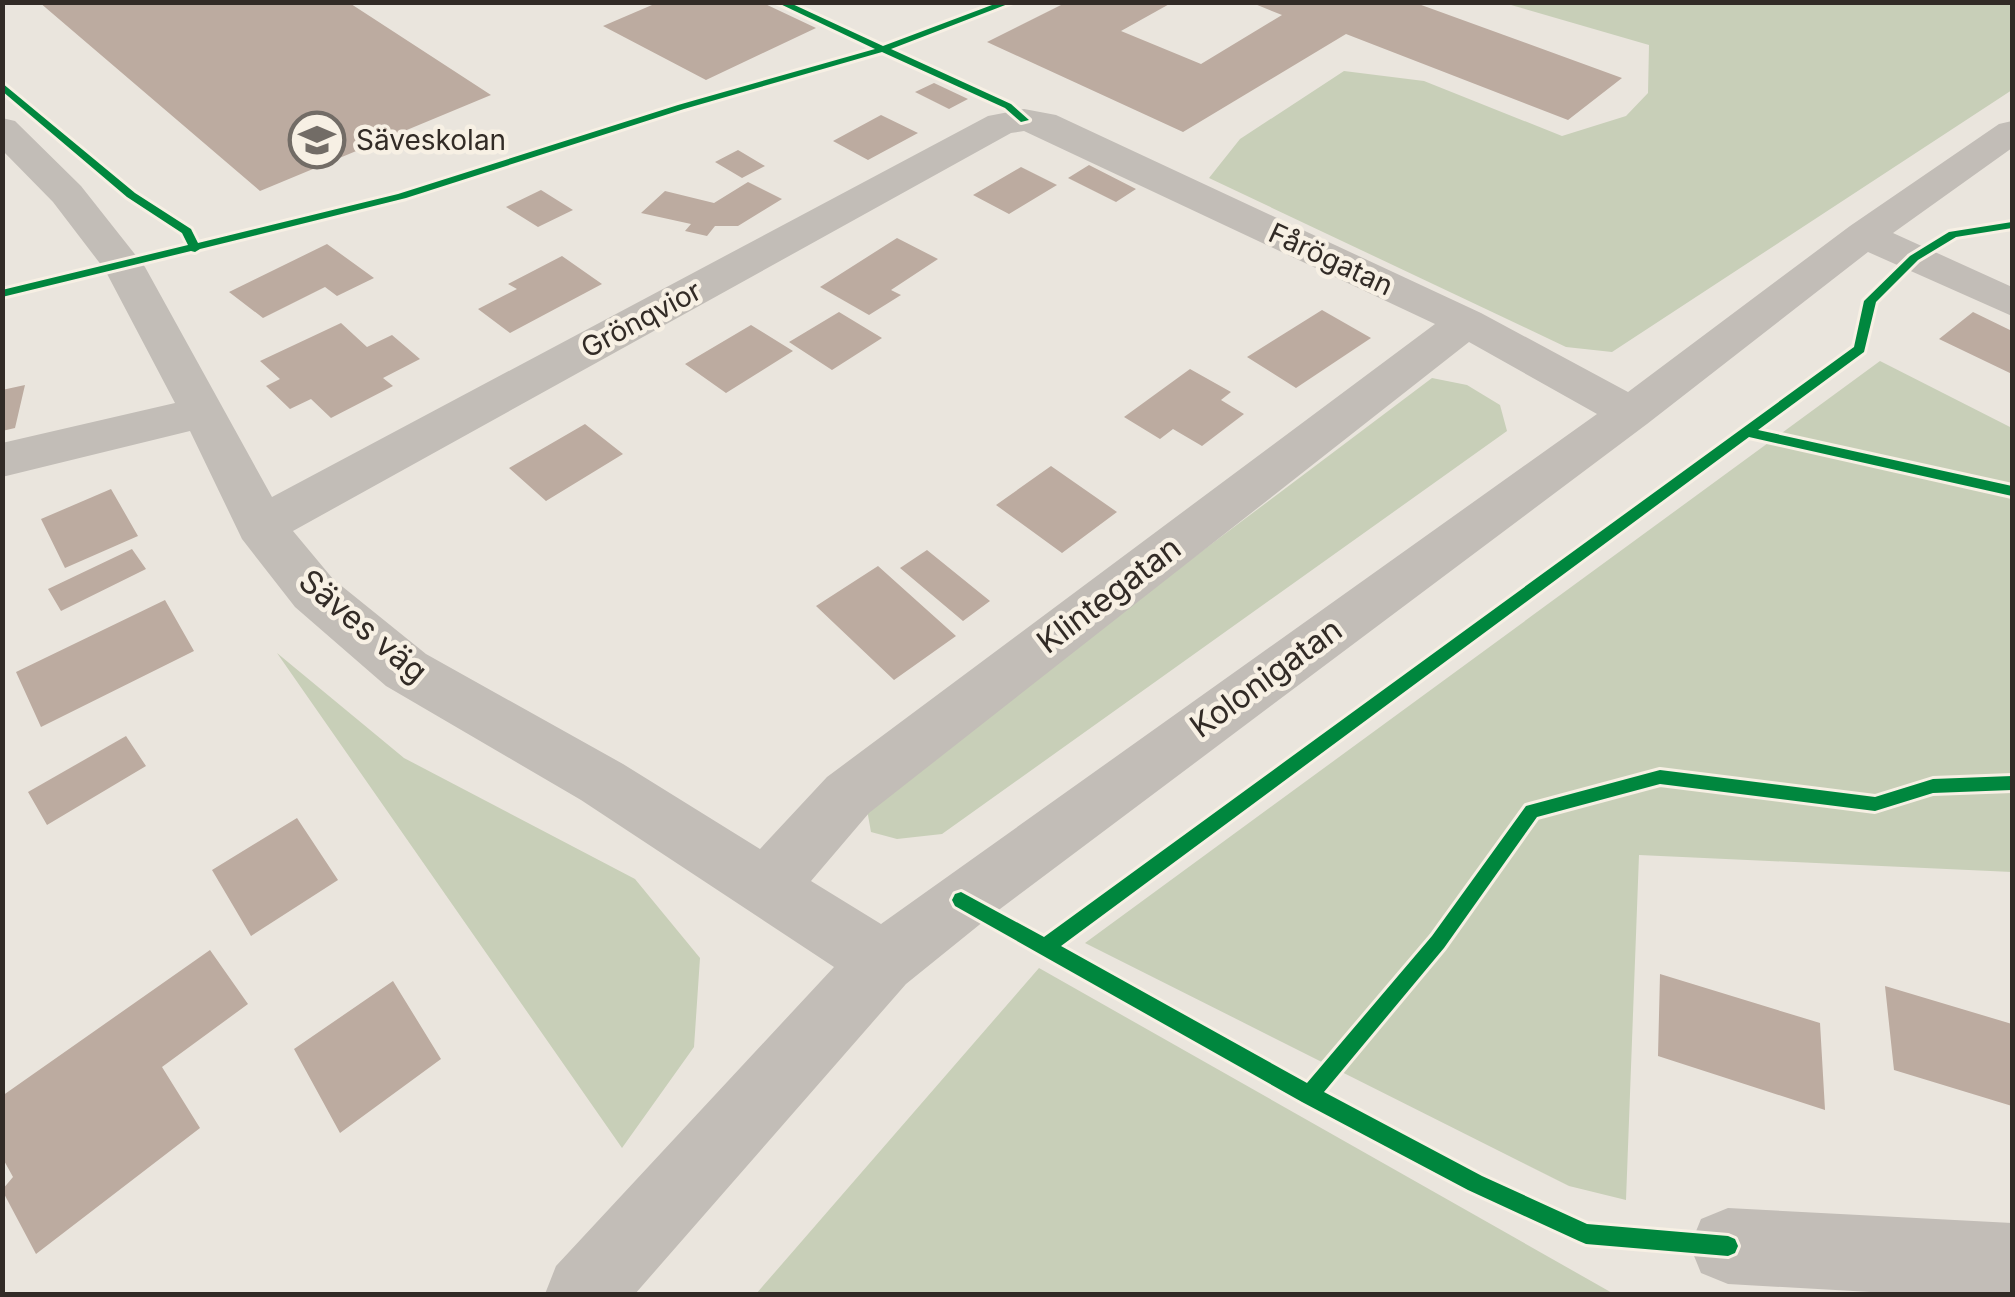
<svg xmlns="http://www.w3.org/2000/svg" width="2015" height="1297" font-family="Inter,sans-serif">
<rect width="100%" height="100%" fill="#eae5dd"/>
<path fill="#c8cfb8" d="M1504,3H2012V90L1612,352L1566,347L1209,178L1240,139L1344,71L1424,81L1562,136L1626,116L1648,93L1649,45Z
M1880,361L2012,428V872L1639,855L1626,1200L1569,1186L1085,943Z
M1432,378L1467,385L1500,405L1507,431L942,834L897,839L871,832L866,804Z
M277,653L404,758L635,879L700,958L694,1047L622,1148Z
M1039,968L1614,1294H756Z"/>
<path fill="#bcaba0" d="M39,2H348L491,95L260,191Z
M659,2H761L816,28L706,80L603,26Z
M1067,2H1173L1121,31L1201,64L1282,15L1250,2H1413L1622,78L1568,120L1346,34L1183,132L987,42Z
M934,83L968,99L949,109L915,92Z
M881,115L918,133L868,160L833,141Z
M738,150L765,166L742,178L715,162Z
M1089,165L1136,189L1116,202L1068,178Z
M1021,167L1057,185L1009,214L973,195Z
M748,182L782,199L738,226H715L707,236L685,231L691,224L641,213L665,191L714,203Z
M541,190L573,210L538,227L506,207Z
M897,238L938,259L891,290L901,295L869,315L820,287Z
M327,244L374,278L337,296L325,287L263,318L229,292Z
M562,256L602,284L510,333L478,309L517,289L508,284Z
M1322,310L1371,338L1296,388L1247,357Z
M839,312L882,338L832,370L789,342Z
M1973,312L2012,331V374L1939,339Z
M341,323L367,347L392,335L420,359L383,378L393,386L331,418L311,399L290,409L266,386L280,379L260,361Z
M751,325L793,351L726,393L685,364Z
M1190,369L1231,392L1221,400L1244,414L1202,446L1173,429L1160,439L1124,417Z
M25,385L15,428L2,431V390Z
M585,424L623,454L546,501L509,468Z
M1051,466L1117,512L1062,553L996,505Z
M111,489L138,536L65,568L41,519Z
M132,549L146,569L61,611L48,589Z
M927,550L990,601L963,621L900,568Z
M878,566L956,636L894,680L816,606Z
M165,600L194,651L41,727L16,672Z
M126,736L146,766L47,825L28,792Z
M297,818L338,880L251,936L212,870Z
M210,950L248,1004L162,1067L200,1128L36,1254L2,1190L13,1177L2,1157V1096Z
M1660,974L1820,1023L1825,1110L1658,1056Z
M393,981L441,1059L340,1133L294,1049Z
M1885,986L2012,1024V1106L1894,1070Z"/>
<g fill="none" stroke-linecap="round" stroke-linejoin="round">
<path fill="#c2bdb7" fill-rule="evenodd" d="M1024,109L1056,115L1481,313L1628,392L1850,226L1999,124L2012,121V148L1893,233L2012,287V316L1868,252L1647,424L984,921L906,984L635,1294H545L556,1266L834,967L581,800L386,686L295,607L242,539L190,431L2,477V443L175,403L105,270L53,202L2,150V118L15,121L81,186L145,267L272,497L988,116ZM1024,131L1435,324L827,777L760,849L623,764L426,654L333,579L293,531L1011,133ZM1469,342L1597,414L881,924L811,881L869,813Z
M1728,1208L2012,1223V1294H1906L1728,1284L1701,1273L1690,1246L1701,1219Z"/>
<g stroke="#f7f0e4" stroke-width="6">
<path id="cycleway" d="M776,2H788L883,46L1000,2H1013L891,49L1011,104L1029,120L1021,122L1005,108L882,52L684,109L406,198L200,249L195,252L191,251L2,297V290L188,245L182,233L127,197L2,91V83L135,193L191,229L198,243L398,194L678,105L875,49Z
M2012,222V228L1956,237L1918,260L1876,302L1864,352L1758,430L2012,486V496L1749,437L1061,946L1307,1083L1432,936L1526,806L1660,770L1875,797L1933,779L2012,776V790L1933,793L1875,811L1660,784L1537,817L1444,948L1324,1092L1482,1176L1587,1224L1728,1236L1735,1239L1738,1246L1735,1253L1728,1256L1586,1244L1579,1241L1468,1190L1302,1102L955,906L952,900L955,894L961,892L1044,937L1854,347L1864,301L1910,256L1949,232Z"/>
</g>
<use href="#cycleway" fill="#00873e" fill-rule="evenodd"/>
</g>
<defs>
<g id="school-ring" transform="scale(2.875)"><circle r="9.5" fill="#f7f0e4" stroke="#726c66" stroke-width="1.5"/><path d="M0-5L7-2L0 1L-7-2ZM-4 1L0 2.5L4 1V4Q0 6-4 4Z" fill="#726c66"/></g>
</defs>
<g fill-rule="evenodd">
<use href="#school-ring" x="317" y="140"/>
</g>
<g text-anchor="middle" stroke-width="9" stroke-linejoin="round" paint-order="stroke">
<g font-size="28" fill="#322b26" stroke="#f7f0e4" text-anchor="start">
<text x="356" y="150">Säveskolan</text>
</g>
<g font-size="28" fill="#322b26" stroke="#f7f0e4">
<text transform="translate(1331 259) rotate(25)" y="10">Fårögatan</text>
<text transform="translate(641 319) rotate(-28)" y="10">Grönqvior</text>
</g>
<g font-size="32" fill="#322b26" stroke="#f7f0e4">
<text transform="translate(1109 595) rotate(-37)" y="11">Klintegatan</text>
<text transform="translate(363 626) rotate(40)" y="11">Säves väg</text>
<text transform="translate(1266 678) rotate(-36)" y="11">Kolonigatan</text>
</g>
</g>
<rect width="2015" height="1297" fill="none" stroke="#322b26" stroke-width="10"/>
</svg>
